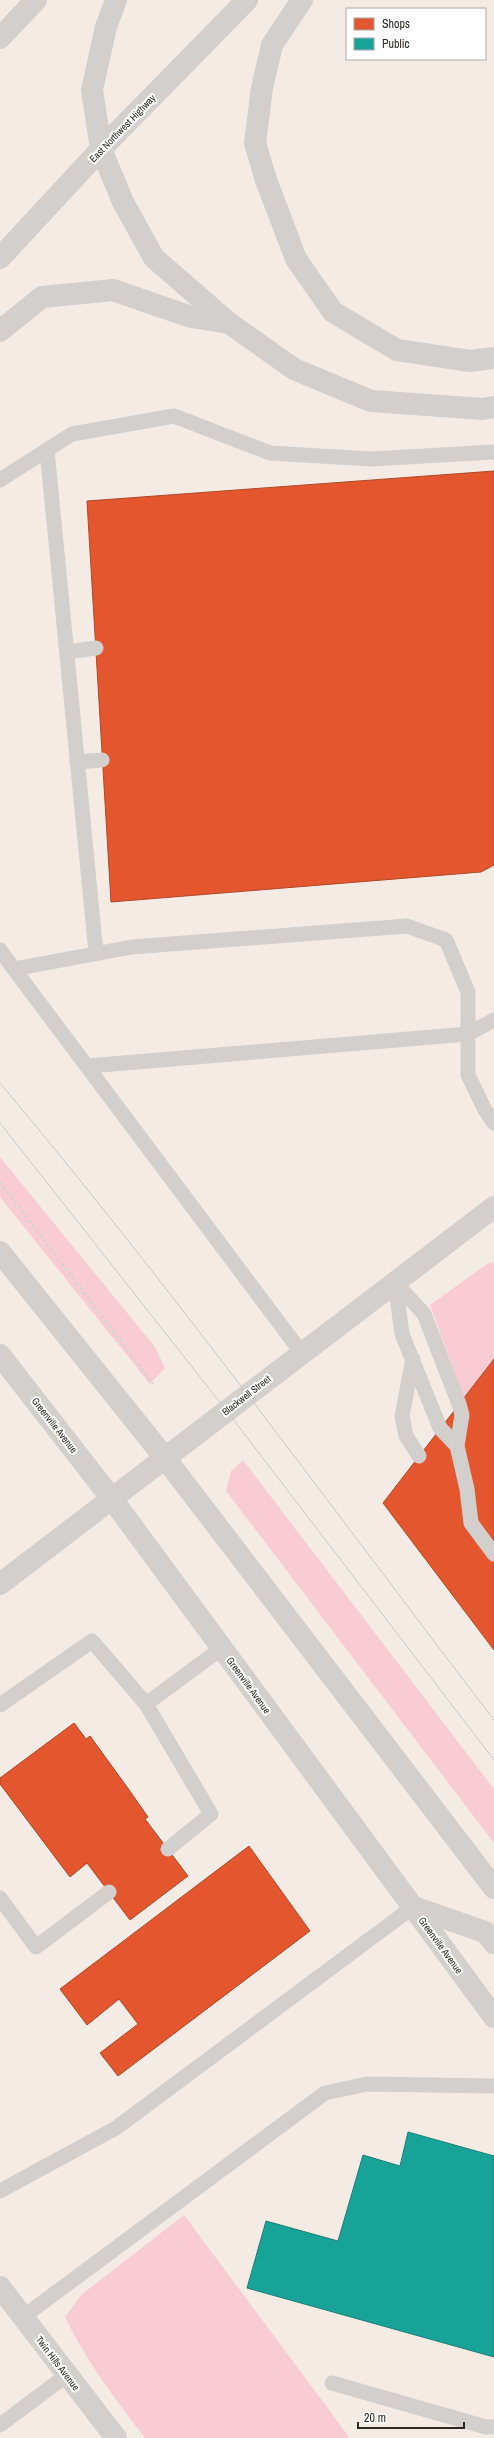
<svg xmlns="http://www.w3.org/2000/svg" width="494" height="2438" font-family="'Archivo Narrow',sans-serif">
<rect width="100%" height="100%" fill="#f4ece4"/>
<path fill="#f8ccd2" d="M0,1157L155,1347L165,1368L150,1384L0,1197Z
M494,1262V1359L464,1398L430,1305L487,1264Z
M243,1460L494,1789V1843L226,1491L231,1471Z
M184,2215L350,2438H145C115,2399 86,2361 65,2317L81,2295Z"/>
<path fill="#e4572e" stroke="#ad492a" d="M494,471V865L481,872L111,902L87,501Z
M494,1359V1650L383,1503Z
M74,1723L86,1739L90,1736L127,1787L148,1817L145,1819L188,1876L130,1920L87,1863L70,1877L0,1784V1778Z
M249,1846L310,1931L118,2076L100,2053L138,2024L119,1999L87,2025L60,1989Z"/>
<path fill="#17a398" stroke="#1e7e75" d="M408,2132L494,2156V2357L247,2288L266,2221L338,2241L363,2155L400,2166Z"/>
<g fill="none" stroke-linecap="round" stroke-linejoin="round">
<path stroke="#d5d3d1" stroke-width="2.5" stroke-dasharray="3 3" stroke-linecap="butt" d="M0,1182L153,1384"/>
<path stroke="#d2cfcd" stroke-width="15" d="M47,450L96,953
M0,480L72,434L174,416L270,453L371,459L494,452
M67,652L96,648
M77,762L102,760
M0,950L14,969L132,947L407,926L446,940L468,992V1075L485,1110L494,1123
M14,969L301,1352
M88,1066L468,1034L494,1020
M395,1282L424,1314L459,1404L462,1415L457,1446L467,1489L471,1523L494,1554
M395,1282L402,1334L440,1428L457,1446
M413,1359L402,1416L406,1436L419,1456
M146,1704L211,1814L168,1849
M0,1705L92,1641L146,1704L222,1648
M0,1898L36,1947L109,1892
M0,2191L116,2128L413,1907
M23,2317L325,2093L367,2084L494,2086
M332,2383L486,2427H494
M0,2425L67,2375"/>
<path stroke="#d2cfcd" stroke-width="22" d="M0,1584L494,1207
M0,2287L116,2438"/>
<path stroke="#d2cfcd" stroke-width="22" d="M0,1252L165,1458L494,1888
M0,1355L112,1499L494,2017
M413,1907L485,1932L494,1943"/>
<path stroke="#d2cfcd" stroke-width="22" d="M116,0L106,27L92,90L101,149L123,202L154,258L229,323L294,369L371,401L483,409L494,407
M0,38L36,0
M0,258L101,149L247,0
M0,331L42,297L113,290L191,317L229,323"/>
<path stroke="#d2cfcd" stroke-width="22" d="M302,0L272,45L262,88L255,143L266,180L296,259L333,312L397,350L470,361L494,358"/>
<path stroke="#c9c7c5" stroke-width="1" d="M0,1083C173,1289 331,1507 494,1720
M0,1123L226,1410L494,1760"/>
</g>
<g text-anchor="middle" stroke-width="4" stroke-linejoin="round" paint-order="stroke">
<g font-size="10" fill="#2d2822" stroke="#fff">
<text transform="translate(122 128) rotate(-46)" y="4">East Northwest Highway</text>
<text transform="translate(246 1395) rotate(-38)" y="4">Blackwell Street</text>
<text transform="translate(55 1425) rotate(52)" y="4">Greenville Avenue</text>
<text transform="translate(249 1685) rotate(54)" y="4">Greenville Avenue</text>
<text transform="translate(441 1945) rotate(54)" y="4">Greenville Avenue</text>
<text transform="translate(58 2363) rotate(53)" y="4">Twin Hills Avenue</text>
</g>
</g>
<rect x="346" y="8" width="140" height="52" fill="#ffffff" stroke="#aba9a7"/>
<rect x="354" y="18" width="20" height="12" fill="#e4572e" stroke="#aba9a7"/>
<text x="382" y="28" font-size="12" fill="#2d2822">Shops</text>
<rect x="354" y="38" width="20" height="12" fill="#17a398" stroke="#aba9a7"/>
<text x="382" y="48" font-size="12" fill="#2d2822">Public</text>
<path d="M358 2422v6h106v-6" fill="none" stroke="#2d2822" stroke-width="2"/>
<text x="364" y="2422" font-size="12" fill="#2d2822" stroke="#ffffff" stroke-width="3" paint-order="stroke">20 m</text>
</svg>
